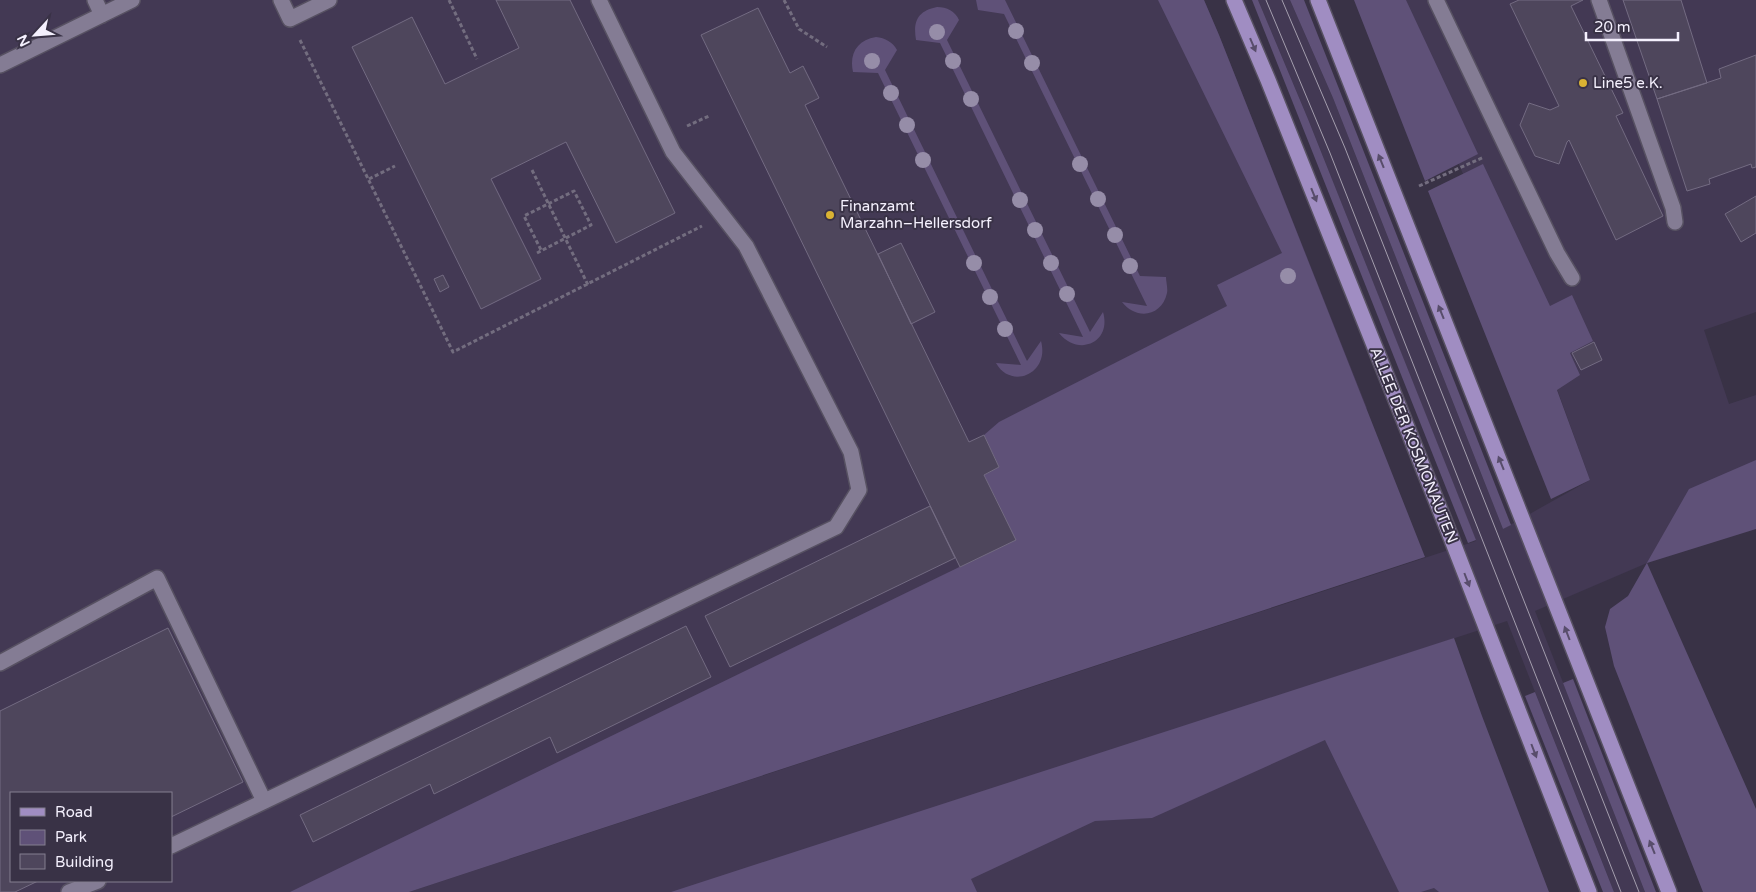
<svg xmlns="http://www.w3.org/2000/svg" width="1756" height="892" font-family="'Varela Round',sans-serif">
<rect width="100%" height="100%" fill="#393246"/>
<path fill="#433954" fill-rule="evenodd" d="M0,0H1204L1219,35L1367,408L337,892H0ZM11,793H171V881H11Z
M1258,0H1290L1333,98L1503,529L1590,480L1557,389L1387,0H1756V312L1704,330L1729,404L1756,395V486L1647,563L1535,611L1645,892H1614L1507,621L678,892H409L1476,541L1308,119Z
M1325,739L1478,892H879Z"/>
<path fill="#5f5178" d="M976,0H1005L1140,276L1166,277C1166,282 1168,288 1167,293C1162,316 1137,321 1122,302L1147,306L1004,14L978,10Z
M1158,0H1204L1219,35L1425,557L409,892H290L1015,540L984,475L999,467L984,435L999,422L1227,306L1217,285L1282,253Z
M1252,0H1258L1308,119L1476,540L1468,543Z
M1290,0H1304L1511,525L1503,529L1333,98Z
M1354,0H1406L1478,154L1425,181Z
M937,7C947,7 955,11 959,20L947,40L1090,332L1103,312C1112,343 1078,357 1059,333L1083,337L940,43L916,40C913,22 917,11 937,7Z
M876,37C885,38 893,42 897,50L885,70L1027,361L1041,341C1050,374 1011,390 996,363L1021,365L878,73L853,72C849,54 857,40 876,37Z
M1483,164L1550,306L1572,295L1593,341L1570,353L1580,375L1557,390L1590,480L1551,499L1428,191Z
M1756,460V529L1647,563L1756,809V892H1703L1614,666L1605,627L1610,609L1628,596L1689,489Z
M1454,638L1482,716L1549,892H1439L1434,888L1421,892H1399L1325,740L1152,818L1095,821L971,879L977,892H671Z
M1573,679L1656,892H1645L1563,683Z
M1535,692L1614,892H1603L1525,696Z"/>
<path fill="#4e465c" stroke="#736b82" d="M496,0H570L675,213L616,243L566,142L491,179L541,279L481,309L352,47L412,17L445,84L519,48Z
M1519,0H1583L1571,6L1623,113L1616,116L1663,216L1616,240L1569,140L1567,142L1559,164L1535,156L1520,125L1529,103L1550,110L1559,106L1510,4Z
M1623,0H1681L1707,83L1657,99Z
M758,8L790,73L803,66L819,98L805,105L969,442L984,435L999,467L984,475L1016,540L960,567L701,35Z
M1756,55V167L1752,168L1751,164L1709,179L1710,184L1687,191L1657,99L1721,78L1719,69Z
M1756,196V233L1741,242L1725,214Z
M901,243L935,312L911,324L878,254Z
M443,275L449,287L440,292L434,279Z
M1594,342L1602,360L1581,370L1572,353Z
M930,506L955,558L730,667L705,616Z
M686,626L711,677L557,753L550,737L434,794L430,784L313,842L300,815Z
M168,628L243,782L171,817V793H11V881H38L15,892H0V711Z"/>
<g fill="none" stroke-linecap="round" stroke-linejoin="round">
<g stroke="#575162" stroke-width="18">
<path id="minor" d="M95,0L102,15
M281,0L290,19L329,0
M1436,0L1557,253L1572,278
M1599,0L1673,208L1675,222
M0,65L132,0
M0,663L157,578L264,801
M171,846L836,527L859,490L851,452L746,246L673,152L599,0
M69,892L98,881"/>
</g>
<g stroke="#575162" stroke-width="18">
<path id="major" d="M1234,0L1268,80L1450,535L1589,892
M1318,0L1669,892"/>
</g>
<path stroke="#736d7f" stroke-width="3" stroke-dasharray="4 2.5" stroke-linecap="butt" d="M449,0L477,59
M784,0L799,29L827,47
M300,40L453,352L702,226
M687,126L709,116
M532,170L588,285
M369,179L395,166
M1419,186L1484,157
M537,253L591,225L574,191L524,216L541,250"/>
<use href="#minor" stroke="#847c94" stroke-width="15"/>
<use href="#major" stroke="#a08dc2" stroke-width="15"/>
<path stroke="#a49eae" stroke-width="1" d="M1266,0L1330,153L1621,892
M1282,0L1345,148L1639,892"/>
</g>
<g fill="#968da8">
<circle cx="1016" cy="31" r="8"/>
<circle cx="937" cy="32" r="8"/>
<circle cx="872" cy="61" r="8"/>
<circle cx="953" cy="61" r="8"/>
<circle cx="1032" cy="63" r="8"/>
<circle cx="891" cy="93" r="8"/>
<circle cx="971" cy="99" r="8"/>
<circle cx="907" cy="125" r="8"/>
<circle cx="923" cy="160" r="8"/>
<circle cx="1080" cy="164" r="8"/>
<circle cx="1098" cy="199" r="8"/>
<circle cx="1020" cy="200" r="8"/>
<circle cx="1035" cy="230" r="8"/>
<circle cx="1115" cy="235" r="8"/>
<circle cx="974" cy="263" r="8"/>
<circle cx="1051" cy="263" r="8"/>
<circle cx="1130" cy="266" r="8"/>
<circle cx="1288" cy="276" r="8"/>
<circle cx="1067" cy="294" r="8"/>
<circle cx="990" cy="297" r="8"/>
<circle cx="1005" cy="329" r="8"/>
</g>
<defs><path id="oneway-solid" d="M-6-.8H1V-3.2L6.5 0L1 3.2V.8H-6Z" transform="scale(1.25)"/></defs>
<g fill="#584d6b">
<use href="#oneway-solid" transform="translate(1253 45) rotate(67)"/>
<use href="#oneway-solid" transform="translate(1381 161) rotate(-112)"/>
<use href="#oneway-solid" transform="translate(1314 195) rotate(68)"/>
<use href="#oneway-solid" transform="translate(1441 312) rotate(-112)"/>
<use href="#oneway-solid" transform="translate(1501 463) rotate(-112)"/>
<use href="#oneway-solid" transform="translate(1467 580) rotate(69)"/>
<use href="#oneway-solid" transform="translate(1567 633) rotate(-111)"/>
<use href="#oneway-solid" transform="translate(1534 751) rotate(69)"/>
<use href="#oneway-solid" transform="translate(1652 847) rotate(-112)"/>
</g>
<g fill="#dab333" stroke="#393246" stroke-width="2">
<circle cx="1583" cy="83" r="5"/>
<circle cx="830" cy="215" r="5"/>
</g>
<g text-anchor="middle" stroke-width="4" stroke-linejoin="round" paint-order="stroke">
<g font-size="15" fill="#f4f0fd" stroke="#393246" text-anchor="start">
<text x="1593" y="88">Line5 e.K.</text>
<text x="840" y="211">Finanzamt<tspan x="840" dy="17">Marzahn–Hellersdorf</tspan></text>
</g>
<g font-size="15" fill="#f4f0fd" stroke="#393246">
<text transform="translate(1414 445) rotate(68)" y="5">ALLEE DER KOSMONAUTEN</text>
</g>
</g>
<rect x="10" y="792" width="162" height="90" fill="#393246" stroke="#847e8f"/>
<rect x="20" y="808" width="25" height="8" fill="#a08dc2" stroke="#847e8f"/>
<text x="55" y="817" font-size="15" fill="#f4f0fd">Road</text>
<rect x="20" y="830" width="25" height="15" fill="#5f5178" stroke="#847e8f"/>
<text x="55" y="842" font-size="15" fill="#f4f0fd">Park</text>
<rect x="20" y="854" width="25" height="15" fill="#4e465c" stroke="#847e8f"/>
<text x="55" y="867" font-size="15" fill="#f4f0fd">Building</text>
<g transform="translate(35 35) rotate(244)" stroke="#393246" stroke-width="4" paint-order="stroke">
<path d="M0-4L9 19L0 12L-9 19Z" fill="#f4f0fd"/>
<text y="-8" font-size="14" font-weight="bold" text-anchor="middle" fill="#f4f0fd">N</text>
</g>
<path d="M1586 32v8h92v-8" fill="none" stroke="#f4f0fd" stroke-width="2.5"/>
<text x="1594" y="32" font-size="15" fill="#f4f0fd" stroke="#393246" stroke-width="4" paint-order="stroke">20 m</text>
</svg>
